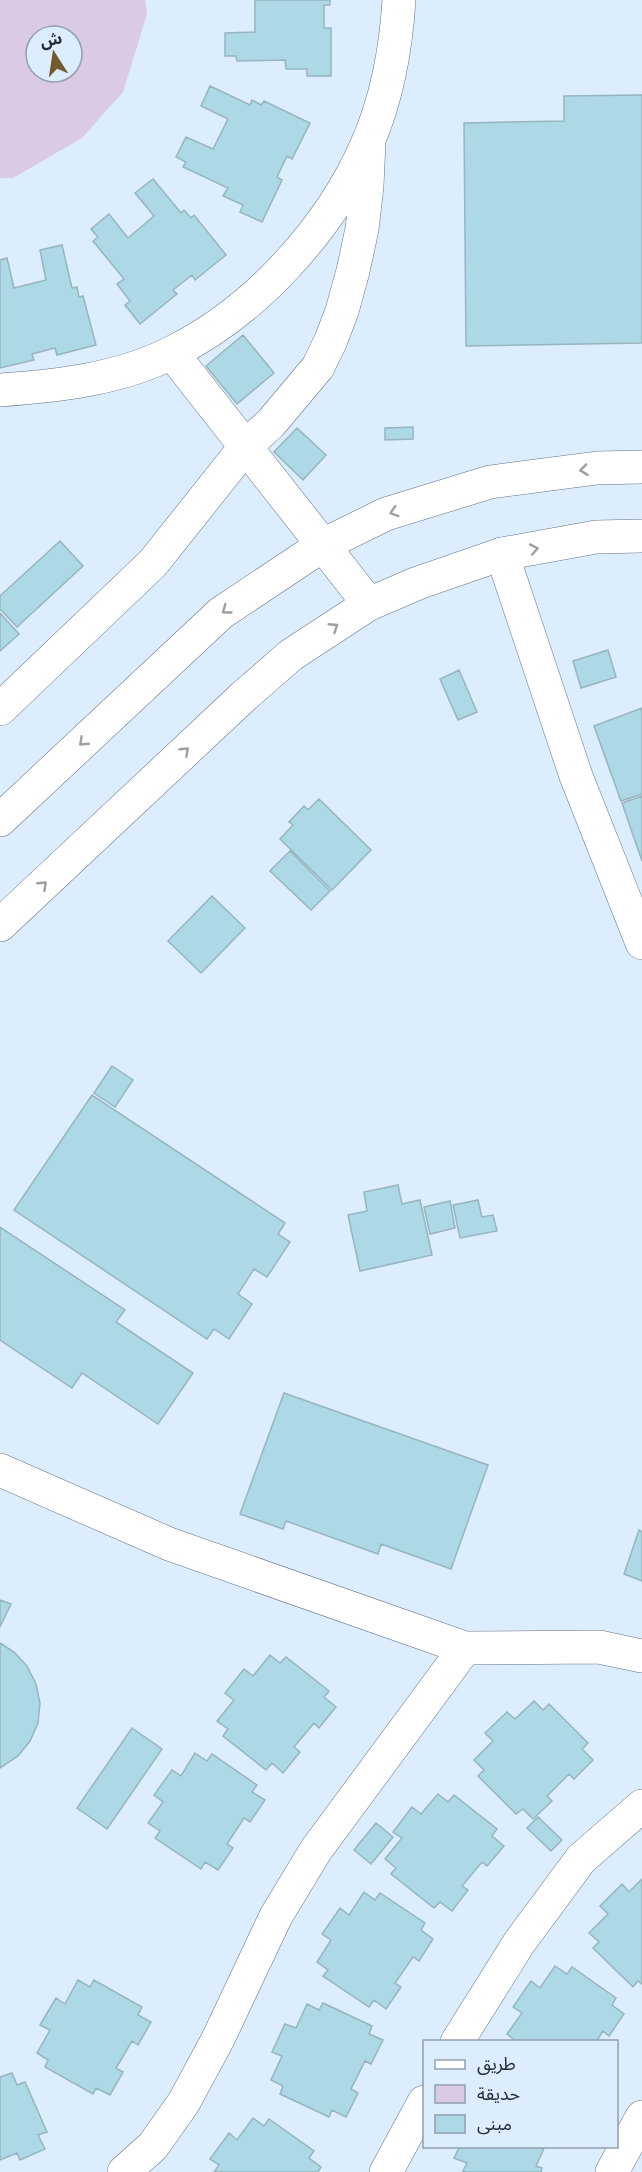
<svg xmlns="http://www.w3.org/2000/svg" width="642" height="2172" font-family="'Space Grotesk','Noto Sans Arabic',sans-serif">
<rect width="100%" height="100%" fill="#dcedfe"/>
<path fill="#dbcae4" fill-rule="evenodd" d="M0,0H145L147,14L123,92L82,138L13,178H0ZM36,36H72V72H36Z"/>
<path fill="#acd9e5" stroke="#96b5bd" stroke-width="1.5" d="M255,0H330V5H324V28H331V76H307V69H286L285,60L237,61L236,56H225V33L255,32Z
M210,86L250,105L252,100L261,105L264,101L310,123L292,159L287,156L277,177L282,180L262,222L240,212L243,205L223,196L228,188L183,167L186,162L176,157L186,137L213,149L228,119L201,106Z
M642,95V343L466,346L464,123L564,121V96Z
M153,179L181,213L184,210L191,218L194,215L226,255L195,280L192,275L173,290L177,294L140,324L125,305L130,301L117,284L124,279L93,241L98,237L91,229L109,214L128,238L154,216L135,193Z
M62,245L72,288L77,287L79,297L83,296L96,345L57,355L55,348L32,354L34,360L0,368V260L7,258L14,288L46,280L40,250Z
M243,335L274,373L237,404L206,366Z
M413,427V439L385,440V428Z
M297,428L326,455L303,480L274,452Z
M60,541L83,566L17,627L0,609V596Z
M0,613L19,634L0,651Z
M608,650L616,677L581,688L573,661Z
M459,670L477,712L458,720L440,679Z
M642,708V794L621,801L594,726Z
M642,796V861L622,803Z
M319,799L371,850L332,890L280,839L293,825L289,822L304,806L308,810Z
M290,851L330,891L311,910L270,871Z
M212,896L245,928L201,973L168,941Z
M112,1066L133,1080L115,1107L94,1093Z
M92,1095L285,1223L278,1234L290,1242L267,1277L254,1269L238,1294L252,1304L229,1339L214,1329L207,1339L14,1210Z
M398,1185L402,1204L420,1200L432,1255L360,1271L348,1215L367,1211L364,1192Z
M478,1200L482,1217L493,1215L497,1231L460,1238L453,1205Z
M450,1201L455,1228L430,1234L424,1207Z
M0,1227L125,1310L116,1322L193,1373L158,1424L82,1373L72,1388L0,1340Z
M284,1393L488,1465L451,1569L381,1544L378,1554L286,1521L283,1529L240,1514Z
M639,1530L642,1532V1581L624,1574Z
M0,1600L11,1604L0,1627Z
M0,1643L14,1652L27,1666L36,1684L40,1703L38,1723L30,1741L18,1756L0,1768Z
M270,1655L280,1663L286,1657L329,1691L324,1697L336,1707L319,1728L314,1723L294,1747L300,1752L283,1773L272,1763L266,1770L223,1736L228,1729L217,1721L234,1700L225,1693L244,1669L253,1676Z
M534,1701L543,1710L549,1704L588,1743L582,1749L593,1760L574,1779L569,1774L547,1796L552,1801L533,1819L523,1809L516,1814L478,1776L484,1770L474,1760L493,1741L485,1733L507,1712L515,1719Z
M132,1728L162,1749L107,1829L77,1808Z
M195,1753L207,1761L212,1754L257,1785L252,1792L265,1800L250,1822L244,1818L227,1844L233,1848L218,1870L205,1862L201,1869L155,1838L160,1831L148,1823L163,1802L154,1795L172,1770L181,1776Z
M438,1794L448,1802L454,1795L497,1829L492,1836L504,1846L487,1866L482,1862L462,1886L468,1890L452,1911L440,1902L434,1908L391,1874L396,1868L385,1859L402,1838L393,1832L412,1807L421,1814Z
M538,1817L562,1840L551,1851L527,1828Z
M376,1823L393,1837L371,1864L354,1850Z
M642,1879V1984L638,1981L633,1987L593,1948L599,1942L589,1933L608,1914L600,1906L622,1884L629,1892Z
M364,1892L375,1900L380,1893L425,1923L421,1930L433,1939L419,1961L413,1957L395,1983L401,1987L386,2009L374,2000L369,2007L323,1976L328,1970L317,1962L331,1940L322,1934L340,1908L349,1915Z
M555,1966L567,1974L572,1967L616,1998L612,2005L624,2014L609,2036L603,2031L596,2042H517L507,2034L522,2013L513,2007L531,1981L540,1988Z
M78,1980L90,1987L94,1980L142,2007L138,2015L151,2022L138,2045L132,2041L116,2068L123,2072L110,2095L96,2088L93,2094L45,2067L48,2060L37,2053L50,2030L40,2025L56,1998L65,2004Z
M323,2003L372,2026L369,2034L383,2040L371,2064L365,2061L351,2089L358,2093L346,2117L332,2110L329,2117L280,2094L283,2086L271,2080L282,2056L272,2052L285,2024L296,2028L307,2004L319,2010Z
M12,2073L17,2085L25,2082L47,2132L38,2135L45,2149L20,2160L17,2153L0,2160V2077Z
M253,2118L264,2126L269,2119L314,2151L309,2158L321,2167L318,2172H214L219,2165L210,2159L229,2133L237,2140Z
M460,2146H545L536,2166L542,2168L541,2172H466L463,2171L467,2163L454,2158Z"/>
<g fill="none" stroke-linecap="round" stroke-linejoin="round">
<g stroke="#617386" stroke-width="34">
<path id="street" d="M172,353L369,604
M0,390C57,386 121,379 173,352C256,311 332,227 368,142C387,98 396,48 399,0
M502,554L576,776L642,943
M0,709L153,563L246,446L271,423L318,367L331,340L342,311L353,271L362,229L367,186L369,142
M0,1470L169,1544L465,1648L599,1647L642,1656
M457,2042L519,1943L581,1859L642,1806
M124,2172L153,2146L184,2102L218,2039L276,1916L316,1850L465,1648
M386,2172L424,2102
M612,2172L642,2117"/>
</g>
<g stroke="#617386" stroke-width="34">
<path id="secondary" d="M0,820L221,613L323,545L386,514L490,482L597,468L642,467
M0,925L244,696L291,655L369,604L418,583L502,554L596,537L642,536"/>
</g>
<use href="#street" stroke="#fff" stroke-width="33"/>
<use href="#secondary" stroke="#fff" stroke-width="33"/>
</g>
<defs><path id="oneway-chevron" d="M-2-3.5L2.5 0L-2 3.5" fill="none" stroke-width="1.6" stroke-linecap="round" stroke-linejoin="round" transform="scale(1.5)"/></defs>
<g stroke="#9ca0a3">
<use href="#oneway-chevron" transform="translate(584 470) rotate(173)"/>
<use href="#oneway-chevron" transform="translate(394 512) rotate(162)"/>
<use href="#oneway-chevron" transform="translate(534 549) rotate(-11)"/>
<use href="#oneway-chevron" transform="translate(226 610) rotate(144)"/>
<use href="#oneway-chevron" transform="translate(334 627) rotate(-33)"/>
<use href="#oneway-chevron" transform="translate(83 742) rotate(137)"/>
<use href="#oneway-chevron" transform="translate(185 751) rotate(-43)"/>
<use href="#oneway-chevron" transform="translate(43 885) rotate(-43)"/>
</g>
<rect x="423" y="2040" width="195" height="108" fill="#dcedfe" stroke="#929fad" stroke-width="1.5"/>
<rect x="435" y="2060" width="30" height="9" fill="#ffffff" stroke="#929fad" stroke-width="1.5"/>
<text x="477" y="2070" font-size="18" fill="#232b33">طريق</text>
<rect x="435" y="2085" width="30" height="18" fill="#dbcae4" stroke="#929fad" stroke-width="1.5"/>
<text x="477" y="2100" font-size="18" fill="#232b33">حديقة</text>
<rect x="435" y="2115" width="30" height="18" fill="#acd9e5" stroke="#929fad" stroke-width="1.5"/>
<text x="477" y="2130" font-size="18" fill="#232b33">مبنى</text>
<g transform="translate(54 54) rotate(348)"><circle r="28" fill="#dcedfe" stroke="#929fad" stroke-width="1.5"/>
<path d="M0-4.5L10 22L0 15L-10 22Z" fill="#735c2c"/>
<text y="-9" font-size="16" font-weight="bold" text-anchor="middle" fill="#232b33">ش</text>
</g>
</svg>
